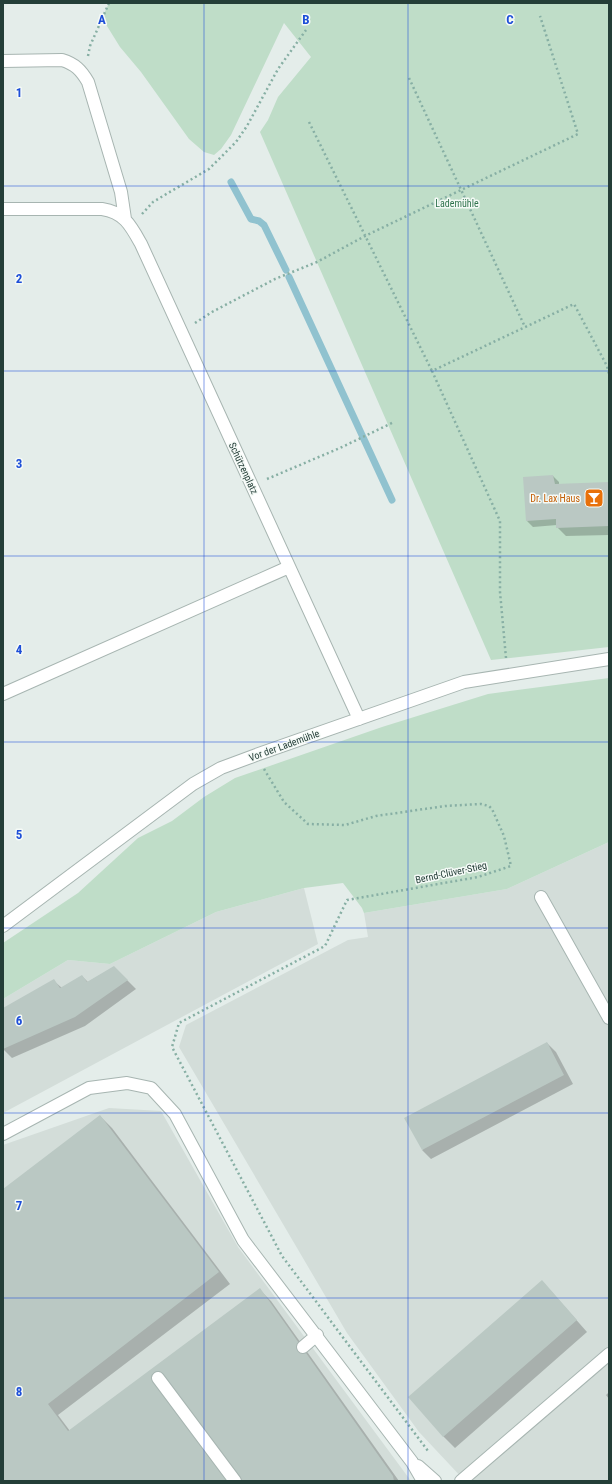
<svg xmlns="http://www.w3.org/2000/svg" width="612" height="1484" font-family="'Roboto Condensed',sans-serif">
<rect width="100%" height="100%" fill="#e4edea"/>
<path fill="#d3ddd9" d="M609,842V1481H465L419,1432L347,1333L179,1047L186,1025L348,940L368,937L364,913L507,889Z
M304,888L318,944L3,1113V999L68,960L110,964L216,912Z
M109,1108L161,1111L238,1247L411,1481H3V1145Z"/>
<path fill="#bfddc8" d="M109,3H609V647L491,660L260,132L268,120L278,97L311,57L284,23L231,135L221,149L214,155L204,152L189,139L141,72L120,47L102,18Z
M609,678V842L507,889L364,913L362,908L343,883L304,888L216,912L110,964L68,960L3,999V943L78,893L138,838L172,821L204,797L235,778L382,727L488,694Z"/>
<path fill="#0003" d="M553,476L559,482V485L609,483V535L566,536L557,527V525L533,527L527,521Z
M114,967L136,989L85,1026L12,1058L3,1049V1009L54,981L62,988L82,976L88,982Z
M547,1043L556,1052L573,1084L431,1159L422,1150Z
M100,1116L112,1128L230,1284L58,1415L70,1431L260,1290L271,1301L399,1481H3V1191Z
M542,1281L587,1332L455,1448L443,1436Z
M609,1392V1399L606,1395Z"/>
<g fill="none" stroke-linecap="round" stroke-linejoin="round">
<path stroke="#90c2cf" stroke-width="7" d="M231,182L251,219L259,221L264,225L286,270
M289,277L392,500"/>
</g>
<path fill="#bac8c3" d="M553,475L555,484L609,482V526L556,528V519L526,521L523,477Z
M114,966L128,980L75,1017L3,1049V1008L54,979L60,988L82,975L87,982Z
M547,1042L564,1075L422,1150L404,1118Z
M100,1115L219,1272L48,1404L68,1431L260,1288L393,1476L394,1481H3V1189Z
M542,1280L577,1320L443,1437L408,1397Z"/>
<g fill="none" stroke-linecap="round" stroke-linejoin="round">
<g stroke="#a7b5b1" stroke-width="14">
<path id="minor" d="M3,61L62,60C75,64 81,70 88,82L121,192L125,219
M3,209H102C124,212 131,226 141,244L359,719
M3,694L289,567
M541,897L609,1018
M3,926L193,784L221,768L256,755L464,682L609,659
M3,1134L89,1088L127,1083L151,1088L175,1114L243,1240L412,1462L423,1481
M303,1347L317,1335
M158,1378L235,1481
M418,1466L435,1481
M461,1481L609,1354"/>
</g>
<path stroke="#87afa4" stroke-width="2.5" stroke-dasharray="2 3" stroke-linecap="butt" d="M88,56L90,46L109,3
M409,78L525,327
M309,122L432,371
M142,214L153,202L163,196L209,169L236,142L247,126L278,69L306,30
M195,323L212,312L275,279L317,262L365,236L578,134L540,16
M267,479L340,448L394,422
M506,658L500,592V521L432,371L574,304L607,366L609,374
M264,769L284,802L308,824L345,825L376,816L445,806L481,804L489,806L492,809L504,836L511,866L478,877L347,900L325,946L179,1023L172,1047L282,1256L428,1451"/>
<use href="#minor" stroke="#fff" stroke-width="12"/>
</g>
<path fill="none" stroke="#1d4ed8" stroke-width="1" stroke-opacity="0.55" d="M204,3V1481M408,3V1481M3,186H609M3,371H609M3,556H609M3,742H609M3,928H609M3,1113H609M3,1298H609"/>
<defs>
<g id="bar-square" transform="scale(1)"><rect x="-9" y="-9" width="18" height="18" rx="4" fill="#e8710a" stroke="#f5faf7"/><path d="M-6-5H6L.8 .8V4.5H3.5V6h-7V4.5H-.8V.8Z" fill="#fff"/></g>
</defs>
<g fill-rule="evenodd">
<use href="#bar-square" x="594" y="498"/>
</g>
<g text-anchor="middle" stroke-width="3" stroke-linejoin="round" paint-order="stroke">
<g font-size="10" fill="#30734d" stroke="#f5faf7">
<text x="457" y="207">Lademühle</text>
</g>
<g font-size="10" fill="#243e38" stroke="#f5faf7">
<text transform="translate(244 468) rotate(65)" y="4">Schützenplatz</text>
<text transform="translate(284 745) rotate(-20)" y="4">Vor der Lademühle</text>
<text transform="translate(451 872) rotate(-12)" y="4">Bernd-Clüver-Stieg</text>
</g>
<g font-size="10" fill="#c56008" stroke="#f5faf7" text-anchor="end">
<text x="580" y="502">Dr. Lax Haus</text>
</g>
</g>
<g font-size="13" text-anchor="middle" font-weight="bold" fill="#1d4ed8" stroke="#f5faf7" stroke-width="3" stroke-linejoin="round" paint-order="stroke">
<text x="102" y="24">A</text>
<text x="306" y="24">B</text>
<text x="510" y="24">C</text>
<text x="19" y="97">1</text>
<text x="19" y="283">2</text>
<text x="19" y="468">3</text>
<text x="19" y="654">4</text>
<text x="19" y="839">5</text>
<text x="19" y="1025">6</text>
<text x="19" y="1210">7</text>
<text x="19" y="1396">8</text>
</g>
<rect width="612" height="1484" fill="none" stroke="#243e38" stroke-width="8"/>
</svg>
